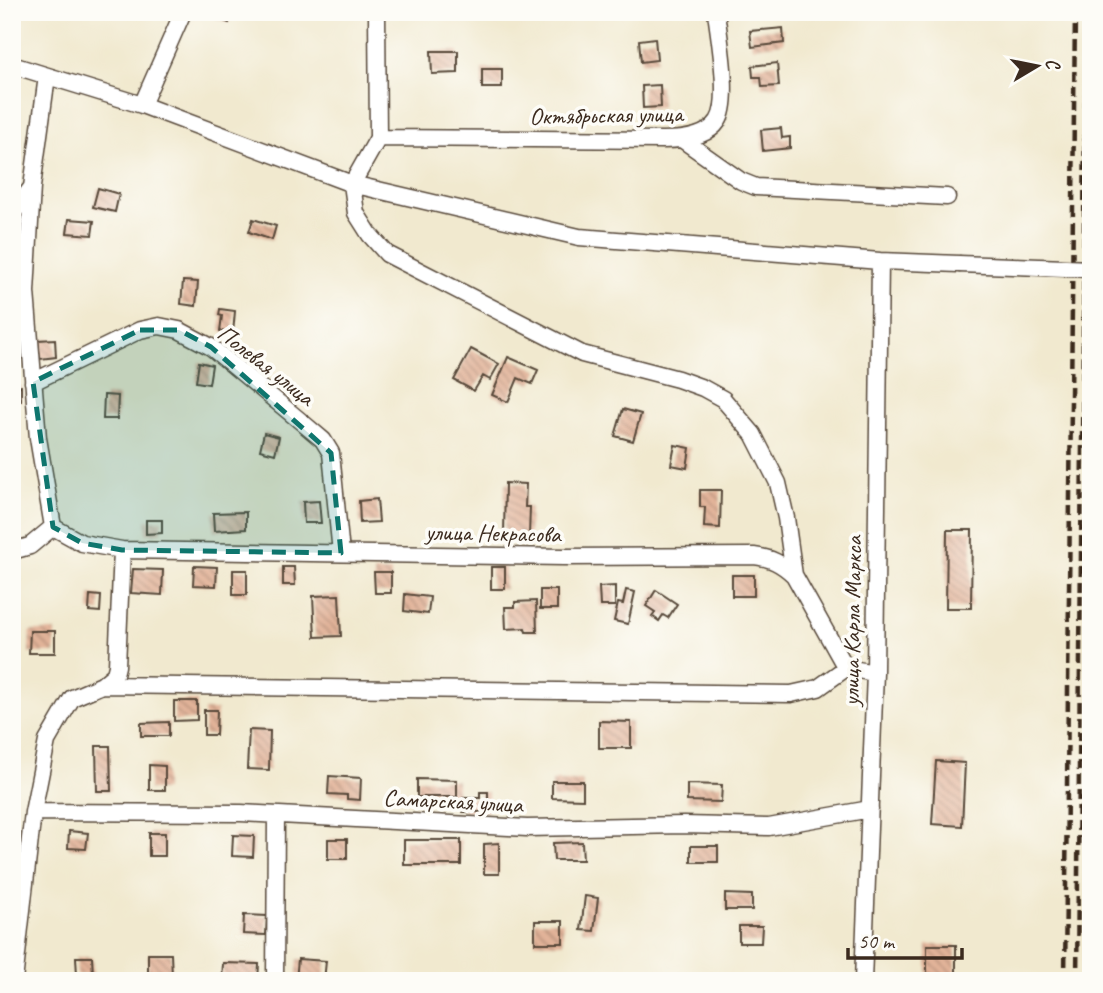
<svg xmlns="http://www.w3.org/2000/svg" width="1103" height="993" font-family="Caveat,sans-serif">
<defs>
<pattern id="building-back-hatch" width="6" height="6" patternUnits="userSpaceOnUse" patternTransform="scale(1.75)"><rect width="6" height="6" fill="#e2b399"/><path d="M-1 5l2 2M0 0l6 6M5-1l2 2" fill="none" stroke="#b8927c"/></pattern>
</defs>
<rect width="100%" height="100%" fill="#fdfcf7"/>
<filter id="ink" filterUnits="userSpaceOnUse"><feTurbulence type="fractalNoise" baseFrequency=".0143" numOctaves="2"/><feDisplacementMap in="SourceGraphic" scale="14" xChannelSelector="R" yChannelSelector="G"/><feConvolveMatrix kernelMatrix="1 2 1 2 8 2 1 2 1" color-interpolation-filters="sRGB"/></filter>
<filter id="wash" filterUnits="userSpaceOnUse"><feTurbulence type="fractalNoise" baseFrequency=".00686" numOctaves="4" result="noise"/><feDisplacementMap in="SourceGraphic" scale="28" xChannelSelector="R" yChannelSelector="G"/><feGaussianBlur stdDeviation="1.57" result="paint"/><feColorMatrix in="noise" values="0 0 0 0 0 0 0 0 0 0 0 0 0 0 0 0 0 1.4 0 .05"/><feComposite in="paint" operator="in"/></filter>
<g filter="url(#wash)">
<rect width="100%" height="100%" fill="#f1e9cf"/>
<g id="blocks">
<path fill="url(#building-back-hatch)" d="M200,12H233L229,23Z
M783,28L784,43L752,47L750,31Z
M655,38L657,60L641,62L639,40Z
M431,51H458V73L432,74Z
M777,63L779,86L762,87L761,77H753L752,66Z
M482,69H502V88H482Z
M660,85L661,107L643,108L642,86Z
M781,128L782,138L790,137V148L763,151L761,130Z
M98,188L119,194L115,212L93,207Z
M69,219L94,221L92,235L67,233Z
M253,219L276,226L272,240L249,232Z
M183,281L198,282L196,306L181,304Z
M220,309L235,311L233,333L220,331L222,316L219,315Z
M55,339L56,357L40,359L38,340Z
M471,349L499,364L490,380L483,376L474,391L454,380Z
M508,357L538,370L532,384L518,378L508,402L492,395Z
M199,362L212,365L209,384L196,382Z
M12,386H21V401L12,400Z
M104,395L118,396L117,419H103Z
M623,409L641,414L633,441L615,436Z
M264,433L279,437L275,454L260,450Z
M675,445L690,448L687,468L671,465Z
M505,483L526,484L525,507H530L529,536L504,535Z
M700,490H721L720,528L704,527L705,507H700Z
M377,499L379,522L360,523L359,501Z
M319,501L321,523H304L303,502Z
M246,512V529L214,531L213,513Z
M146,520H162V533L146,534Z
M947,530H972L971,608H946Z
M194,566L217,567L216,586L193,585Z
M283,567H294L295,585H283Z
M491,567H505V589H491Z
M133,569L163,570L162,595L131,593Z
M233,570H247V595H233Z
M374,572H391V593H375Z
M732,575H754V596H732Z
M615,586V606H600L599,587Z
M540,590H557V609H540Z
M626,590L635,592L628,624L614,621L618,603L623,604Z
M656,590L677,604L668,618L663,615L659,621L652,616L655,612L646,606Z
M405,594L430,597L428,614L404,611Z
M90,595L101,596L100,612L89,611Z
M339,595L341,636L315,637L313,596Z
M536,601L537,632H526L525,628L506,629L505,607H515V602Z
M30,631H55V653H29Z
M174,701H197V720L174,721Z
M204,710H217L216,735H204Z
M599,721L631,722V748H599Z
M169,722V736H141V723Z
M249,730L270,731L269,770L247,769Z
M96,746H110L111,791H97Z
M936,761L965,763L962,826L932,824Z
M149,765L165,766V790H149Z
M329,776L361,778L360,800L347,799V795L328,794Z
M417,779L457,780V797H417Z
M552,781H583V799L552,798Z
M687,784L722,785L721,802L687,801Z
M480,792H488V812H463V798H480Z
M69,831L88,833L86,849L68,848Z
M149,833H165V856H149Z
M233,835L254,836L253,857L232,856Z
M328,839H347V859H328Z
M404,840H461V865H404Z
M582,842L583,860H554L553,843Z
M499,843V874H484V844Z
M691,846H718V862H691Z
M725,894L752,895V910H725Z
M585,896L598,898L594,931L581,930Z
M244,915L267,916L266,935L243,934Z
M535,921H563V943H535Z
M739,926H762L761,943H739Z
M927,945H956V981H927Z
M148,954H171L172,976H148Z
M76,957H92L93,975H77Z
M298,959L326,961L324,981H296Z
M223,963L259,964L258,981H222Z"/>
</g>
</g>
<g filter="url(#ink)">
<use href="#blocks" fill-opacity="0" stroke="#564739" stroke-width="2"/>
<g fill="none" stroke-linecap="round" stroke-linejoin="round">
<g stroke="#564739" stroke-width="19">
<path id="minor" d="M377,12L378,138L352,184L356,213L370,235L387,254L582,354L678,379L703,388L723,399L753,434L778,483L786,518L794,575
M12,65L142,105L352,184L579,237L880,261L959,264
M142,105L183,12
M378,138L663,140C681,140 707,138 718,121C731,102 719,37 716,12
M683,140L741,181L756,187L947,197
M32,187L26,292L38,438L53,527
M12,214L32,187L47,76
M33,382L140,330L159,326L179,330L211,347L304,424L323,440L331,453L341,553
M53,527L82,543L122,550L564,557L754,556C771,558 781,563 794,575L846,668L875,673
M12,551L30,546L53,527
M102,685L791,694L818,688L846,668
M33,812L241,813L527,828L684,825L769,827L870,809
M14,981L33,812L47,741L72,698L102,685L115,674L117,666L122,550
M275,981L276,815
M863,981L875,673L880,261"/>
</g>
<use href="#minor" stroke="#fff" stroke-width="16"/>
<path stroke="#3b2a1e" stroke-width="4.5" stroke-dasharray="10 5" stroke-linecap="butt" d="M1088,834L1090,875L1089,981
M1065,981L1075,12
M1077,981L1086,12"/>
<g stroke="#564739" stroke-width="19" stroke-linecap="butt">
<path id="minor-bridge" d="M959,264L1091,269"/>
</g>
<use href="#minor-bridge" stroke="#fff" stroke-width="16"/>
</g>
</g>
<path fill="#0f766e" fill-opacity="0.2" stroke="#0f766e" stroke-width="5" stroke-dasharray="14 9" stroke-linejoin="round" d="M140,330H179L211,347L331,453L341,553L122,550L82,543L53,527L33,382Z"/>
<g text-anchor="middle" stroke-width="7" stroke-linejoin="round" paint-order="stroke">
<g font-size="24" fill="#3b2a1e" stroke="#fdfcf7">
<text transform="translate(606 115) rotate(-1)" y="8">Октябрьская улица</text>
<text transform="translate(266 365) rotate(38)" y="8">Полевая улица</text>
<text transform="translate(493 533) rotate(1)" y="8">улица Некрасова</text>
<text transform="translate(852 621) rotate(-89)" y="8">улица Карла Маркса</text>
<text transform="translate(453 801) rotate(3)" y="8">Самарская улица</text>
</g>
</g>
<rect width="1103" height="993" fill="none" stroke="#fdfcf7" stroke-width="42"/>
<g transform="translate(1037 66) rotate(80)" stroke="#fdfcf7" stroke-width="5" paint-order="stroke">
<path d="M0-5L12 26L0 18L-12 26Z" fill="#3b2a1e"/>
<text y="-10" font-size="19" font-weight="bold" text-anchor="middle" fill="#3b2a1e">С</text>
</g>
<path d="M848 948v10h114v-10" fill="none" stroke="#3b2a1e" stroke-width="3.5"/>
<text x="858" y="948" font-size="21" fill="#3b2a1e" stroke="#fdfcf7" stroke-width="5" paint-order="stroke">50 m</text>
</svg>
